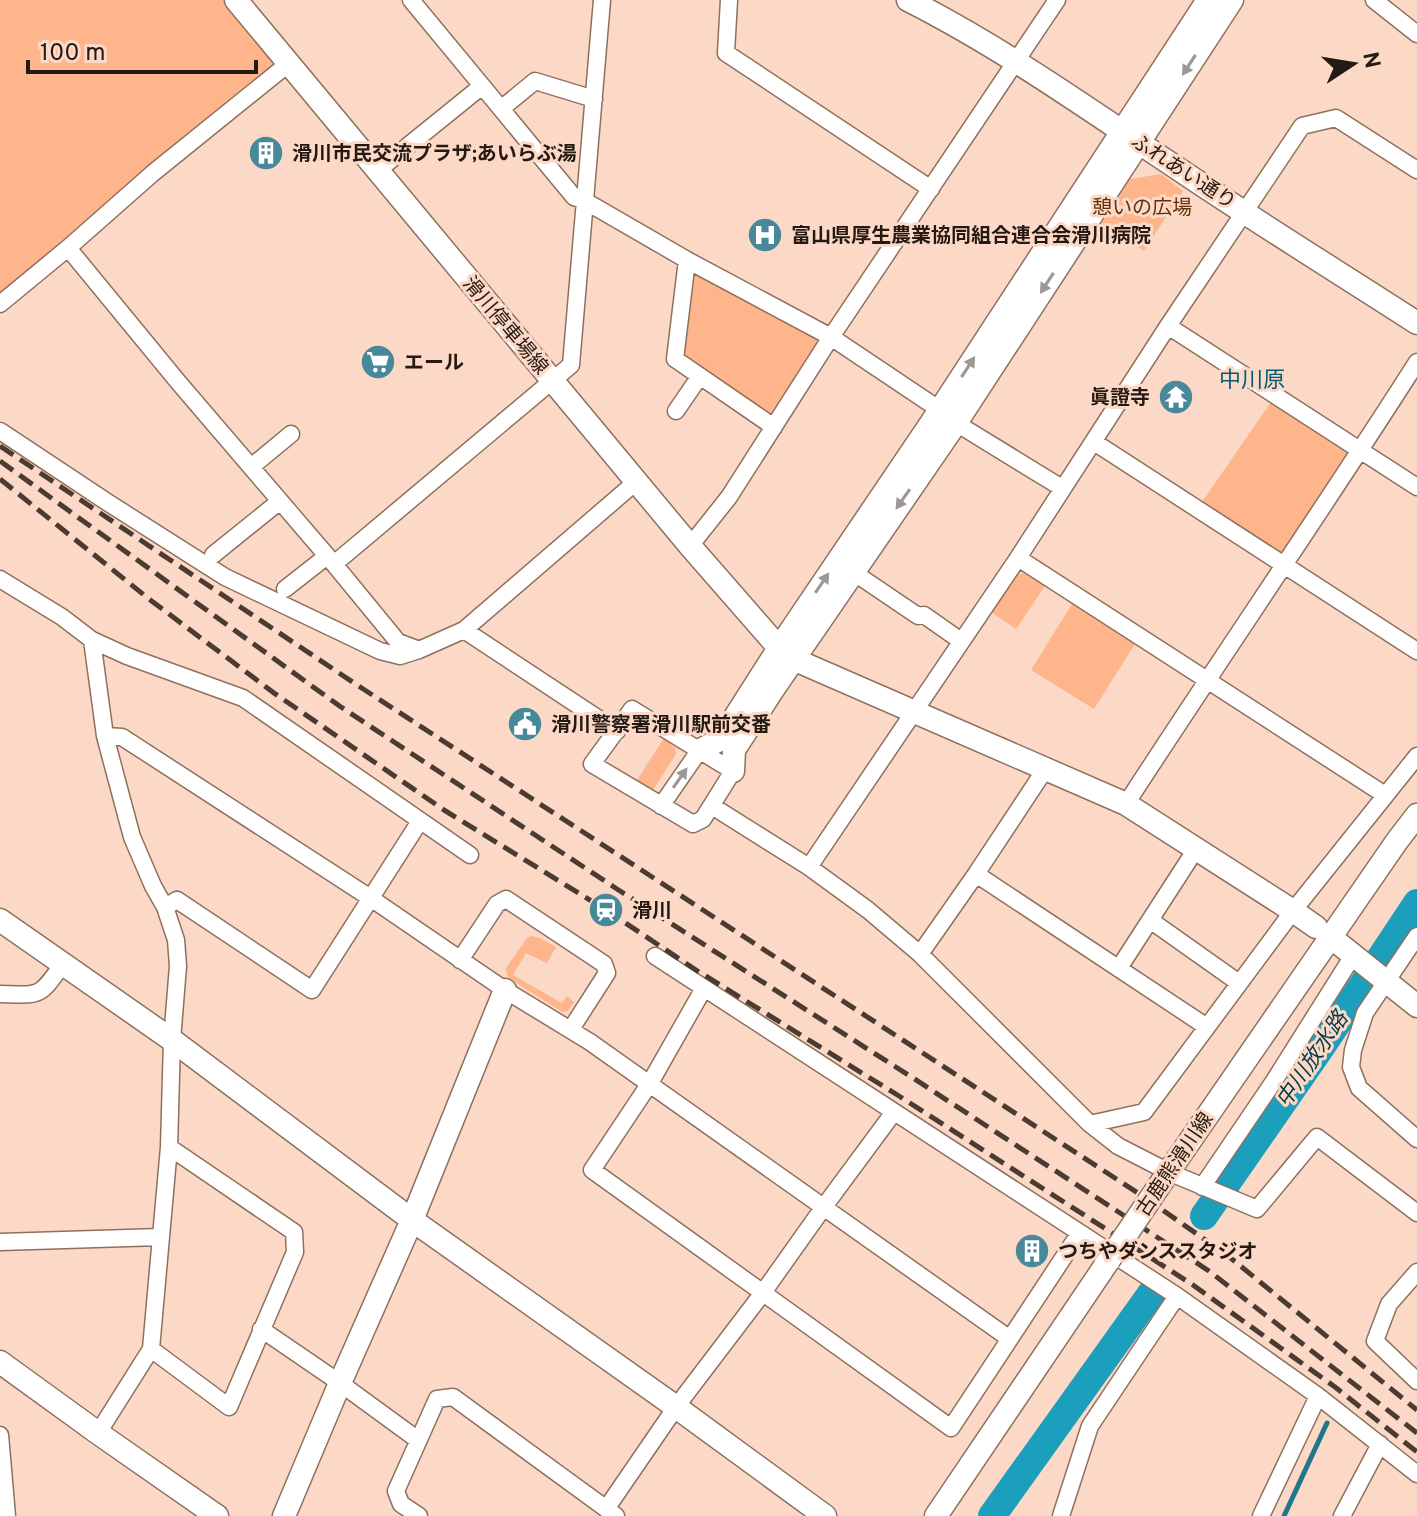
<svg xmlns="http://www.w3.org/2000/svg" width="1417" height="1516" font-family="Overpass,'Noto Sans JP',sans-serif">
<rect width="100%" height="100%" fill="#fcd9c6"/>
<path fill="#feb58b" d="M0,0H236L288,64L0,304Z
M1161,174L1183,191L1144,251L1102,223L1130,179Z
M687,260L831,337L776,424L679,360Z
M1273,399L1346,447L1350,456L1286,554L1277,555L1200,505Z
M1024,573L1045,586L1016,629L991,612L1018,575Z
M1072,604L1135,644L1094,709L1031,670Z
M664,738L675,748L676,754L653,790L650,791L635,783Z
M532,936L540,938L556,947L547,963L526,953L513,975L562,1003L567,996L574,1002L568,1011L562,1012L512,980L507,975L506,968L527,938Z"/>
<g fill="none" stroke-linecap="round" stroke-linejoin="round">
<path stroke="#1f778a" stroke-width="5" d="M1284,1516L1327,1423"/>
<path stroke="#1c9fbd" stroke-width="28" d="M1204,1216L1324,1043L1417,903
M992,1516L1153,1291"/>
<g stroke="#8e705f" stroke-width="19">
<path id="street" d="M411,0L574,197L585,201L687,260L831,337L940,410L956,423L1062,488
M729,0L726,53L931,189
M1374,0L1417,34
M501,109L535,81L594,99
M377,171L482,86
M68,248L179,383L334,564L398,642L419,650L464,630L637,481
M687,260L675,359L774,427
M0,304L68,248L153,173L288,64
M1168,326L1417,487
M676,411L700,376
M0,431L107,502L225,577L380,651L400,656L419,650
M1094,442L1417,651
M251,467L291,434
M690,546L729,497L831,337L1057,0
M213,555L280,501
M1018,558L1385,795
M334,564L571,365L602,0
M853,572L918,616L924,615L961,641
M0,579L62,617L92,640L127,656L243,698L470,855
M285,589L327,556
M464,630L617,731
M92,640L105,736L132,837L153,886L165,907L176,940L178,966L172,1040L169,1147L151,1349L98,1433
M632,709L733,771L703,819L693,824L592,764Z
M105,736L122,737L372,899L505,990L590,1042L1010,1339
M1126,804C1222,656 1322,511 1417,362
M661,806L699,751
M712,806L809,867L868,910L920,954L1090,1124L1144,1112L1293,911L1417,756
M809,867L1018,558L1168,326L1302,126L1336,118L1417,170
M976,874L1207,1027
M165,907L177,900L312,990L420,821
M1150,920L1239,983
M1417,936L1365,1013L1353,1050L1351,1067L1359,1088L1417,1139
M920,954L976,874L1046,768
M655,956L1177,1296
M460,960L497,904L506,899L604,964L607,973L571,1029
M1119,968L1196,849
M704,988L650,1083L592,1170L951,1428L1079,1234
M0,994C42,995 38,998 63,964
M1090,1124L1118,1146L1159,1167
M1178,1176L1257,1209L1317,1137L1417,1213
M1202,1187L1274,1081L1354,954
M0,1242L160,1237
M1417,1272L1389,1304L1375,1341L1417,1381
M261,1329L340,1383L418,1440
M151,1349L229,1407L295,1252L294,1232L169,1147
M0,1435L7,1516
M606,1509L676,1407L762,1294L823,1208L894,1112
M419,1516L401,1504L396,1491L437,1399L453,1397L616,1516
M1061,1516L1090,1426L1177,1296L1318,1396L1417,1474
M1261,1516L1318,1396
M1342,1516L1380,1444"/>
</g>
<g stroke="#8e705f" stroke-width="25">
<path id="secondary" d="M236,0L690,546L779,648L793,659L1126,804L1293,911L1316,927
M908,0C1001,47 1085,107 1171,164C1252,219 1335,270 1417,323
M699,751L721,739L779,648L940,410L1208,0
M733,771L734,750L772,691L956,423L1232,0
M0,920L172,1040L412,1220L676,1407L825,1516
M1338,943L1417,1006
M1163,1180L1397,841L1417,815
M0,1362L98,1433L217,1516
M284,1516L340,1383L412,1220L505,990
M936,1516L1109,1260"/>
</g>
<use href="#street" stroke="#fff" stroke-width="16"/>
<use href="#secondary" stroke="#fff" stroke-width="22"/>
<path stroke="#4b3b33" stroke-width="5" stroke-dasharray="16 8" stroke-linecap="butt" d="M0,446L354,683L1141,1195L1227,1255L1417,1410
M0,461L341,707L617,889L913,1078L1209,1271L1417,1433
M0,479L149,599L274,693L444,810L606,910L696,970L899,1096L1193,1285L1335,1387L1417,1452"/>
<g stroke="#8e705f" stroke-width="25" stroke-linecap="butt">
<path id="secondary-bridge" d="M1109,1260L1163,1180"/>
</g>
<use href="#secondary-bridge" stroke="#fff" stroke-width="22"/>
</g>
<defs><path id="oneway-solid" d="M-6-.8H1V-3.2L6.5 0L1 3.2V.8H-6Z" transform="scale(2)"/></defs>
<g fill="#9d9895">
<use href="#oneway-solid" transform="translate(1189 65) rotate(123)"/>
<use href="#oneway-solid" transform="translate(1047 283) rotate(123)"/>
<use href="#oneway-solid" transform="translate(968 367) rotate(-57)"/>
<use href="#oneway-solid" transform="translate(903 499) rotate(125)"/>
<use href="#oneway-solid" transform="translate(822 583) rotate(-56)"/>
<use href="#oneway-solid" transform="translate(680 778) rotate(-55)"/>
</g>
<defs>
<g id="building-disc" transform="scale(1.8)"><circle r="9.5" fill="#47889a" stroke="#fcd9c6"/><path d="M-4-6H4V6H1V3H-1V6H-4ZM-2.5-4.3h1.7v1.8h-1.7ZM.8-4.3h1.7v1.8H.8ZM-2.5-1h1.7V.8h-1.7ZM.8-1h1.7V.8H.8Z" fill="#fff"/></g>
<g id="hospital-disc" transform="scale(1.8)"><circle r="9.5" fill="#47889a" stroke="#fcd9c6"/><path d="M-5-5h3v3.5h4V-5h3V5h-3V1.5h-4V5h-3Z" fill="#fff"/></g>
<g id="supermarket-disc" transform="scale(1.8)"><circle r="9.5" fill="#47889a" stroke="#fcd9c6"/><path d="M-6-5.5h2.5l.6 2H6L4.5 2H-2.5L-4.4-4H-6ZM-1.5 3.2a1.3 1.3 0 1 0 .1 0ZM3 3.2a1.3 1.3 0 1 0 .1 0Z" fill="#fff"/></g>
<g id="temple-disc" transform="scale(1.8)"><circle r="9.5" fill="#47889a" stroke="#fcd9c6"/><path d="M0-6L5-2H3V0L6.5 2.5H4V6H1.5V3h-3V6H-4V2.5H-6.5L-3 0V-2H-5Z" fill="#fff"/></g>
<g id="civic-disc" transform="scale(1.8)"><circle r="9.5" fill="#47889a" stroke="#fcd9c6"/><path d="M-.6-6.5H3V-4.5H.6V-3L4-1V1h2V6H-6V1h2V-1L-.6-3ZM-1.2 2.5V6h2.4V2.5Z" fill="#fff"/></g>
<g id="station-disc" transform="scale(1.8)"><circle r="9.5" fill="#47889a" stroke="#fcd9c6"/><path d="M-3-6H3Q5-6 5-4V2Q5 4 3 4L4.5 6H3L1.5 4h-3L-3 6H-4.5L-3 4Q-5 4-5 2V-4Q-5-6-3-6ZM-3.5-4v3h7v-3ZM-3.5 1v1.5H-2V1ZM2 1v1.5H3.5V1Z" fill="#fff"/></g>
</defs>
<g fill-rule="evenodd">
<use href="#building-disc" x="266" y="153"/>
<use href="#hospital-disc" x="765" y="235"/>
<use href="#supermarket-disc" x="378" y="362"/>
<use href="#temple-disc" x="1176" y="397"/>
<use href="#civic-disc" x="525" y="724"/>
<use href="#station-disc" x="606" y="910"/>
<use href="#building-disc" x="1032" y="1251"/>
</g>
<g text-anchor="middle" stroke-width="6" stroke-linejoin="round" paint-order="stroke">
<g font-size="20" font-weight="bold" fill="#251913" stroke="#fcd9c6" text-anchor="start">
<text x="292" y="160">滑川市民交流プラザ;あいらぶ湯</text>
<text x="791" y="242">富山県厚生農業協同組合連合会滑川病院</text>
<text x="404" y="369">エール</text>
<text x="1150" y="404" text-anchor="end">眞證寺</text>
<text x="551" y="731">滑川警察署滑川駅前交番</text>
<text x="632" y="917">滑川</text>
<text x="1058" y="1258">つちやダンススタジオ</text>
</g>
<g font-size="20" fill="#251913" stroke="#fcd9c6">
<text transform="translate(1184 171) rotate(33)" y="7">ふれあい通り</text>
<text transform="translate(506 325) rotate(50)" y="7">滑川停車場線</text>
<text transform="translate(1174 1164) rotate(-56)" y="7">古鹿熊滑川線</text>
</g>
<g font-size="20" fill="#612f0c" stroke="#fcd9c6">
<text x="1142" y="214">憩いの広場</text>
</g>
<g font-size="22" fill="#005d71" stroke="#fcd9c6">
<text x="1252" y="387">中川原</text>
</g>
<g font-size="22" font-style="italic" fill="#073d4a" stroke="#fcd9c6">
<text transform="translate(1311 1059) rotate(-56)" y="8">中川放水路</text>
</g>
</g>
<g transform="translate(1353 64) rotate(78)" stroke="#fcd9c6" stroke-width="6" paint-order="stroke">
<path d="M0-6L14 30L0 20L-14 30Z" fill="#251913"/>
<text y="-12" font-size="22" font-weight="bold" text-anchor="middle" fill="#251913">N</text>
</g>
<path d="M28 60v12h228v-12" fill="none" stroke="#251913" stroke-width="4"/>
<text x="40" y="60" font-size="24" fill="#251913" stroke="#fcd9c6" stroke-width="6" paint-order="stroke">100 m</text>
</svg>
